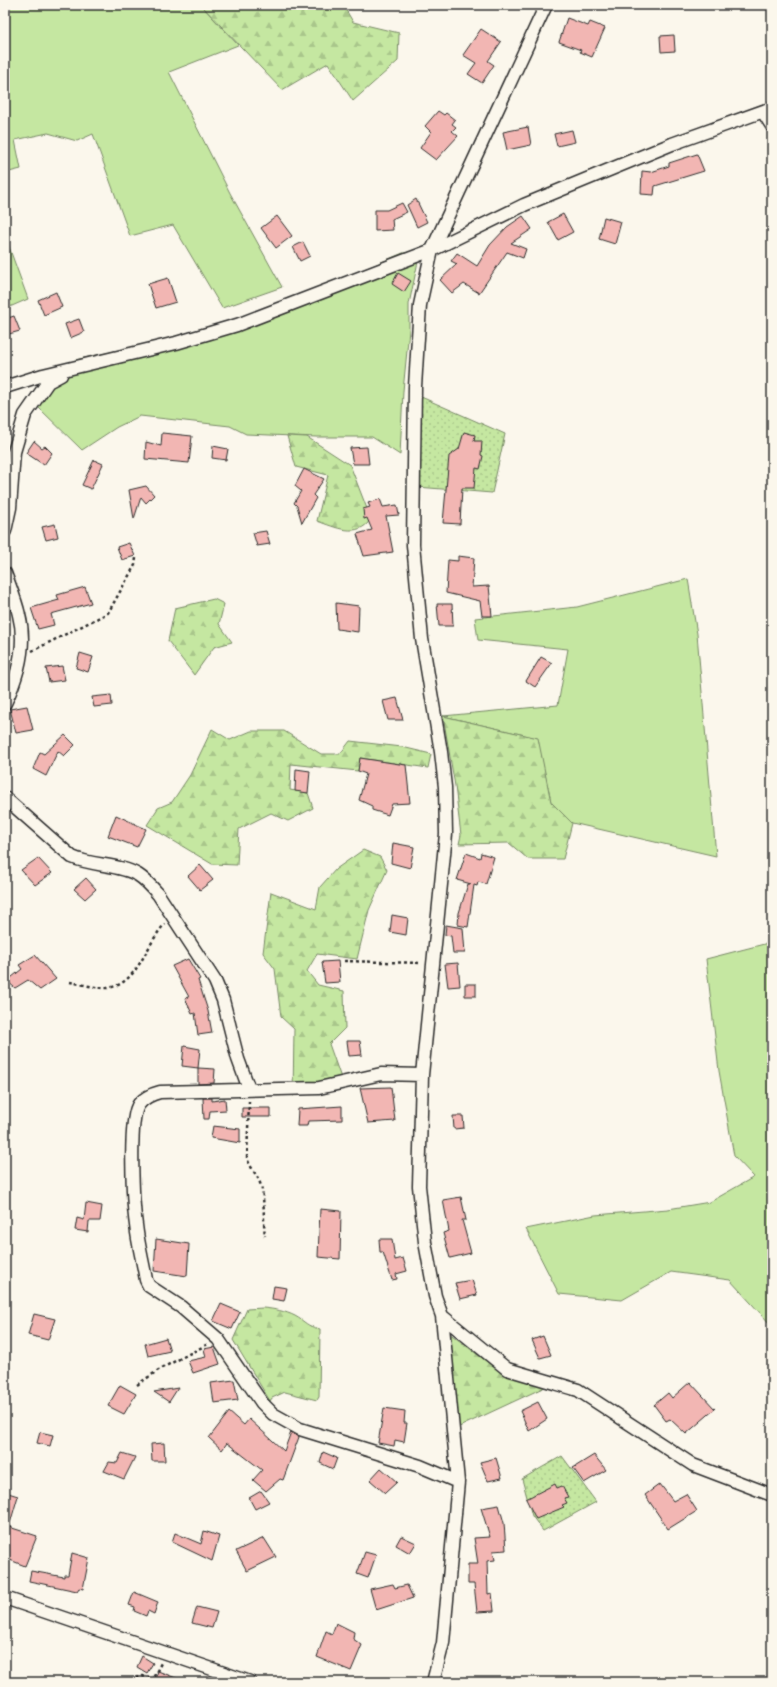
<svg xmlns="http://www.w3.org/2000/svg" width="777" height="1687" font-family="'Architects Daughter',sans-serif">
<defs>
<pattern id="forest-firs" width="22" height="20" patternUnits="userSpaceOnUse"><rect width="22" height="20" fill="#c5e7a1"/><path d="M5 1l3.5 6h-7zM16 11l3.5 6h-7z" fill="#a9c68b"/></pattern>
<pattern id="garden-dots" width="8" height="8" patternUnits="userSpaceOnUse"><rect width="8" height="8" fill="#c5e7a1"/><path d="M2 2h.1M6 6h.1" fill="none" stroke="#a9c68b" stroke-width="1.8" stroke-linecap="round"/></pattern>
</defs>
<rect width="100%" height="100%" fill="#fbf7ec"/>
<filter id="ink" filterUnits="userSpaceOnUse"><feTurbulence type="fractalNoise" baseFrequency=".025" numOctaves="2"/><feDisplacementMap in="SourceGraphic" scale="8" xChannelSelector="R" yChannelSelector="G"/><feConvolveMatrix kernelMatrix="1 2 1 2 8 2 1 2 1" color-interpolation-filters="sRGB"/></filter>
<g filter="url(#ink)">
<path fill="#c5e7a1" stroke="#788966" d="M5,5H201L238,45L169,72L230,193L282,287L222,308L173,225L130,236L93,134L77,141L48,133L15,140L21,169L5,173Z
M5,236L28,299L5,309Z
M416,251L420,252L409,304V330L403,391L400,455L372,437H316L246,434L230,426L140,416L117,427L82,450L38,407L43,388L75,360L231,325L403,253Z
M688,579L697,634L716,856L572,823L551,802L537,738L443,716L558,705L568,649L478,640L475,618L577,607Z
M772,942V1326L730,1280L671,1272L622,1300L559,1294L526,1229L595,1215L668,1209L710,1202L754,1177L734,1156L719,1071L706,959Z"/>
<path fill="url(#forest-firs)" stroke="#788966" d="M201,5H352L346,10L353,22L399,33L398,61L353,101L328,63L282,90Z
M287,436L307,437L350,465L371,519C358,539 335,527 317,521L328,475L296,467Z
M214,599L224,604L219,624L232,642L214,647L194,675L168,641L175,608Z
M443,716L538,738L551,802L572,823L563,859H528L509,843L459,844L461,835L455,786Z
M212,729L230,740L251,731H284L321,754H340L350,741L402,747L431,754L428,768L360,758L358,771L291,764L290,790L308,793L313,808L288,821L271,813L239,829L237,865L212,864L147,825L158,808L172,802L190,775Z
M363,850L380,857L387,870L369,910L357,959L317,954L307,971L318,985L344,991L345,1028L329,1044L341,1078L293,1096L294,1029L281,1017L275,969L263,953L271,892L316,909L320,887L336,869Z
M263,1308C274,1309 285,1311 295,1316C306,1322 306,1326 320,1329L319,1397L317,1400L285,1392L272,1398L270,1401L233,1340L247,1309Z
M447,1334L452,1335L503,1374L547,1386L457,1428Z"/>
<path fill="url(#garden-dots)" stroke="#788966" d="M419,396L505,434L492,493L417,487Z
M562,1456L596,1502L543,1531L532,1516L522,1479Z"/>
<path fill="#f2b6b3" stroke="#2b2b2b" d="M567,18L588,26L590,22L605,28L592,57L580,52L581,50L559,42Z
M481,29L501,42L488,61L494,65L482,83L468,74L476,63L463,55Z
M674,35L675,51L661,52L660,36Z
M438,111L444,115L446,113L455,120L452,124L456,127L452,131L458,136L436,160L420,148L431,132L425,126Z
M528,127L531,145L507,150L503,132Z
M572,130L575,142L557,146L554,134Z
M697,154L704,171L655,186L654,195L641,194L642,171L651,172L669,166V163Z
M416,199L427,222L417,227L407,205Z
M402,203L407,212L392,219L393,230L375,231V210H387Z
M563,214L573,232L558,240L548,222Z
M277,216L292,236L276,248L261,228Z
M523,216L532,229L511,243L526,249L523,258L507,252L479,293L464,284L452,293L440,280L457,264L451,261L457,253L477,266L490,245L507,227Z
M604,217L621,222L615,244L599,239Z
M303,242L310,256L300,261L293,247Z
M398,273L411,281L404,292L392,284Z
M168,278L176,302L156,308L148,284Z
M56,292L62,307L44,315L38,300Z
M14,316L20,331L5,335V319Z
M79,319L84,332L70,338L65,324Z
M464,432L475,435L474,441H482L481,455L483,456L480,469L476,468L474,488H462L460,524L443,523L449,456L459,449Z
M162,433L192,436L189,463L145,459L146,442L161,446Z
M34,441L42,448L45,446L52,453L44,465L26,453Z
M213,446L228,449L226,460L212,458Z
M367,447L369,464H353L350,448Z
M94,460L103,464L91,489L82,485Z
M304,469L324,479L313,495L316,498L302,523L297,506L294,503L301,491L295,486Z
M146,486L154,495L146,503L141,497L134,519L129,490Z
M380,499L383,507L397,505L399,515L386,516L393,552L364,556L357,534L372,530L367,518L364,519L363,509L370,507L368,503Z
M55,524L58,537L46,540L42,527Z
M266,531L270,544L257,546L253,533Z
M129,543L135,556L122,560L117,547Z
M458,556L474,558L472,587L489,586L492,616H482L480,601L446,593L448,560L458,561Z
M85,587L91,603L51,614L54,625L38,629L31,608L59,600L57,595Z
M336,603L359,606L358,632L337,629Z
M437,604H452L453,626H439Z
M80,653L93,657L88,672L76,668Z
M541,657L552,663L535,687L526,681Z
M62,666L65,680L49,682L46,668Z
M111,695L112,705L94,707L92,697Z
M397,698L403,720H388L383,701Z
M27,706L33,730L16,733L10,709Z
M65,735L75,745L64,756L58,751L46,776L33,769L40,752L44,754Z
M360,758L406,765L410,803L392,804L388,815L372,810V806L359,800L366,774L358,771Z
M296,769L310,771L308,793L295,791Z
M116,815L146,829L137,847L108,836Z
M393,843L414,847L410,868L391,863Z
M466,853L480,858L481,853L494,857L486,884L478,882L477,886L474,885L468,927L458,925L459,913L468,884H471L457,880Z
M38,858L52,873L35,885L21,870Z
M200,865L213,880L200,890L188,876Z
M86,878L96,889L85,899L74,889Z
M392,915L408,918L406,935L390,932Z
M446,925L463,928L465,953H453L451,936L445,935Z
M35,955L56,979L40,990L28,980L15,988L7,981L22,969L19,965Z
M188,959L200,979L198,980L208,1011L212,1033L198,1035L195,1013L192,1014L185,998L189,997L172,966Z
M338,961L340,982L325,983L322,962Z
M458,963L460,986L448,987L445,964Z
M465,984H476V996H465Z
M347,1041H360L362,1055L349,1056Z
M184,1046L200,1049L198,1068L182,1066Z
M198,1068L215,1069L214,1083L198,1084Z
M391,1087L395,1121L368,1123L360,1088Z
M203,1098H212V1101L225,1099L226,1110L210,1111L209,1119H204Z
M342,1106V1120L308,1121L307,1126H297L298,1109Z
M242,1108H271V1117H242Z
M453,1116H463L464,1128L454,1129Z
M213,1126L240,1129V1143L211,1138Z
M461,1197L466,1220H462L471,1253L450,1258L443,1233L449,1231L443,1200Z
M86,1203L102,1206L100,1221H89L88,1232L75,1230L77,1218L84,1220Z
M320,1209L341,1211L340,1259L318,1257Z
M156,1239L189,1244L187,1276L154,1271Z
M379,1239H392L395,1260L403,1258L407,1271L396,1274L397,1279L392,1280L383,1252H380Z
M472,1280L477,1295L460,1299L455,1283Z
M274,1286L287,1288L284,1301L272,1299Z
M221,1304L240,1312L232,1329L213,1321Z
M34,1314L55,1319L48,1340L28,1335Z
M543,1336L551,1355L540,1358L532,1340Z
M166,1338L170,1351L148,1356L145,1344Z
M214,1347L220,1364L193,1373L188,1361L206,1357L204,1349Z
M234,1380L238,1400L214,1403L211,1383Z
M690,1382L715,1409L686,1434L670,1419L666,1421L654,1405L668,1393L672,1398Z
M120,1385L136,1394L124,1414L108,1406Z
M178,1388L169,1402L154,1392Z
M538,1402L547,1419L529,1431L520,1411Z
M384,1408L405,1411L404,1423H407L404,1442L395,1440L394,1446L378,1443Z
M229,1412L244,1425L249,1419L284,1451L291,1432L299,1437L283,1480L280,1479L266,1491L253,1480L262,1470L227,1443L222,1450L209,1438Z
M40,1432L53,1435L50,1446L37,1443Z
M164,1443L165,1461H152L151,1444Z
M323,1452L337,1458L333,1469L320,1463Z
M122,1453L135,1457L124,1479L104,1471L109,1462L117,1463Z
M594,1455L606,1470L584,1483L573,1468Z
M496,1458L502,1478L488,1481L480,1462Z
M381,1468L397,1482L385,1493L370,1480Z
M555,1484L557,1488L562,1486L568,1497L564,1498L567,1503L562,1505L564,1507L536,1519L526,1499Z
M660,1484L673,1501L686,1494L697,1511L668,1529L645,1495Z
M261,1491L269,1502L255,1509L249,1498Z
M5,1492L18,1496L9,1527L37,1536L25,1566L5,1558Z
M499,1505L504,1523L506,1550L493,1551L495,1560L487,1561L488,1594L492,1593L494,1611L477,1612L474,1584H468V1564H478L474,1538L490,1537L481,1508Z
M204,1531L219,1536L212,1561L172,1542L175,1533L201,1544Z
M401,1536L416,1543L410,1553L396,1545Z
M264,1538L276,1557L247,1571L236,1551Z
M365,1552L376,1555L368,1578L357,1574Z
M72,1553L89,1558L83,1589L79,1588L77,1591L29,1581L31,1571L64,1577V1575H68Z
M393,1584L395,1588L407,1585L413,1598L376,1610L370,1589Z
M134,1592L158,1602L154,1614L148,1611L146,1616L134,1611L135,1607L129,1605Z
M197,1607L217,1612L212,1628L192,1623Z
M336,1623L354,1632L353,1639L362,1645L351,1671L317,1657L326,1631L332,1634Z
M142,1656L153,1663L147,1673L137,1667Z
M158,1671L186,1682H154Z"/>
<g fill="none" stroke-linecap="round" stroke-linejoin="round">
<g stroke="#2b2b2b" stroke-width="15">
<path id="minor" d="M763,112L772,126
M5,387L43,375L176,343L237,325L432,250L524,205L672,144L772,108
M5,531L10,508L14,452L25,415L48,382L61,375
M5,573C10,587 16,601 19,615C27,645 18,676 5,703
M5,798L72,857C92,866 120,864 138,875C146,880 152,887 158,894L215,981L223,1000L238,1059L249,1089
M422,1075L381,1074L319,1088L160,1092C152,1094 145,1097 139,1104C128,1118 133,1204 136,1225C138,1244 143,1262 146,1280L149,1286L181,1307L218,1339L262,1403L273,1414L300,1429L420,1466L458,1482
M442,1316L507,1369L578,1390L693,1465L772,1495
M5,1598L250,1682
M433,1682L443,1643L458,1482L442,1316L435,1296L425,1242L419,1186L422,1075L446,834L445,787L441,752L422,639L413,545L415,387L420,305L432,250L546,5"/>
</g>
<path stroke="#2b2b2b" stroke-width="2.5" stroke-dasharray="3 3" stroke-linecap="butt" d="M32,651L108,613L135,565L136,558
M344,961L422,963
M70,982C81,984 95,988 106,988C138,986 146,943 165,924
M249,1101L247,1158C250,1168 258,1175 261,1186C265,1201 263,1220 265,1236
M137,1385L160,1369L208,1344
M125,1682L143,1676L152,1680
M151,1682L161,1663"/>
<use href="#minor" stroke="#fbf7ec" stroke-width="12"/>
</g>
</g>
<rect width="777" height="1687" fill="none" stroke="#fbf7ec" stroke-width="20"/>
<rect x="10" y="10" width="757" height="1667" fill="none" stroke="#2b2b2b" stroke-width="1.5" filter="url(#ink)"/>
</svg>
